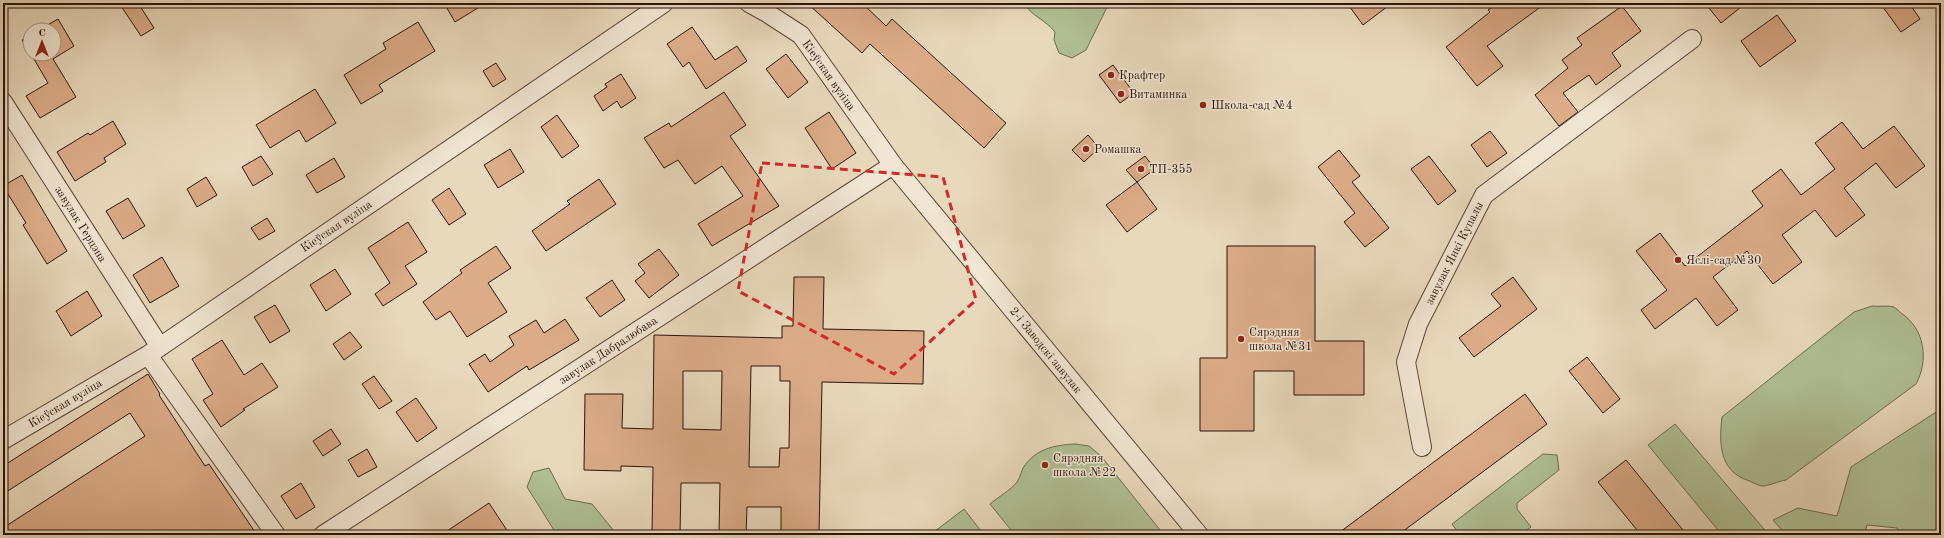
<svg xmlns="http://www.w3.org/2000/svg" width="1944" height="538" font-family="'Old Standard TT',serif">
<rect width="100%" height="100%" fill="#e9d9bc"/>
<filter id="stains"><feTurbulence type="fractalNoise" baseFrequency=".005" numOctaves="4"/><feColorMatrix values="0 0 0 0 .2 0 0 0 0 .09 0 0 0 0 .02 0 0 0 .5 -.17"/></filter>
<radialGradient id="worn" r=".72"><stop offset=".6" stop-color="#630" stop-opacity="0"/><stop offset="1" stop-color="#630" stop-opacity=".3"/></radialGradient>
<path fill="#b0c095" stroke="#6e6a50" d="M1024,3H1109L1086,50L1072,58L1059,53L1054,40L1055,32C1046,20 1031,16 1024,3Z
M1872,306C1878,307 1888,305 1894,307C1896,308 1899,311 1901,313C1925,329 1929,360 1916,384L1786,480C1779,481 1769,486 1762,486C1757,485 1752,482 1747,480C1719,470 1719,443 1722,417L1854,312Z
M1941,409V535H1902L1897,528L1867,525L1864,535H1786L1773,520L1798,508L1837,516L1851,467Z
M1675,424L1769,535H1722L1648,445Z
M1075,444L1089,446L1101,456L1164,535H1015L990,504C998,497 1011,490 1017,482C1020,478 1021,472 1023,468C1035,449 1054,445 1075,444Z
M1543,454L1557,455L1559,470L1517,503V509L1531,527C1521,535 1512,538 1500,531L1494,535H1460L1452,524Z
M549,468L565,499L592,504L614,531L615,535H557L527,487L533,472Z
M964,509L984,535H930Z"/>
<path fill="#dcac89" stroke="#2b130a" fill-rule="evenodd" d="M119,3H138L154,28L141,36Z
M444,3H486L455,22Z
M807,3H862L886,26L892,19L1006,123L984,148L870,44L862,53Z
M1347,3H1392L1363,25Z
M1498,3H1546L1487,46L1503,66L1477,86L1446,47L1490,12L1488,10Z
M1705,3H1746L1721,23Z
M1880,3H1909L1920,19L1901,32Z
M1622,6L1641,31L1612,53L1621,66L1596,85L1589,75L1563,93L1578,112L1559,126L1535,95L1568,68L1562,60L1582,45L1577,38Z
M1777,15L1796,41L1760,67L1741,41Z
M58,19L74,46L53,59L76,97L40,118L26,96L48,83L31,54H54V30H39Z
M418,22L435,51L379,85L383,91L361,104L344,75L386,49L383,43Z
M692,27L715,60L737,46L747,61L706,89L689,62L683,67L667,44Z
M30,36V53L22,40Z
M786,54L808,82L788,98L766,69Z
M496,63L506,79L493,87L483,71Z
M1113,65L1134,93L1120,103L1099,75Z
M621,74L636,98L621,108L617,101L603,111L594,96L607,87L605,84Z
M315,89L336,123L306,142L299,130L270,148L256,125Z
M724,92L746,125L730,136L779,206L712,246L698,224L743,196L722,166L695,184L678,160L664,168L644,138L669,123L671,127Z
M829,112L856,153L832,169L805,128Z
M557,115L579,146L562,158L541,127Z
M113,121L126,144L104,158L106,162L75,181L57,152L88,133L90,135Z
M1842,122L1863,149L1894,126L1925,166L1896,188L1876,163L1844,188L1865,215L1836,237L1815,210L1782,235L1802,262L1773,284L1747,251L1713,277L1738,310L1717,326L1696,298L1655,329L1641,310L1667,290L1636,251L1660,233L1685,266L1763,206L1752,191L1781,169L1801,195L1835,169L1815,143Z
M1490,131L1507,153L1487,167L1471,145Z
M1088,135L1099,148L1084,162L1072,150Z
M510,149L524,172L498,188L484,165Z
M1339,150L1360,176L1352,182L1389,228L1365,247L1344,222L1355,213L1318,167Z
M261,156L273,174L253,186L242,167Z
M1145,156L1155,169L1137,182L1126,170Z
M1429,156L1456,191L1438,205L1411,169Z
M334,158L345,177L317,193L306,175Z
M22,175L67,251L47,264L23,225L26,223L3,186Z
M206,177L217,195L197,207L187,189Z
M599,179L616,204L546,251L532,231L570,204L567,201Z
M1137,182L1157,209L1127,232L1106,205Z
M449,188L466,214L449,225L432,200Z
M128,198L145,226L123,239L106,211Z
M267,218L275,231L259,240L251,228Z
M408,222L427,252L405,266L417,284L383,306L375,294L390,283L368,248Z
M496,246L511,268L488,283L507,312L467,337L450,311L436,320L423,302L462,273L460,270Z
M1227,246H1315V341H1364V395H1294V371H1254V431H1200V358H1227Z
M659,249L679,275L649,298L635,281L645,273L638,264Z
M162,257L179,286L150,303L133,275Z
M335,269L351,294L326,311L310,285Z
M794,277H824L823,329L924,331L923,384L822,382L819,535H781V507H747L746,535H719L720,483H681L680,535H652L653,467L621,466V471L584,470L585,394H623L622,428L653,429L654,335L782,338V326H793ZM751,366H780V381H790L789,448H780L779,467H749ZM683,371H722L721,430L683,429Z
M1513,277L1537,309L1474,357L1459,338L1501,306L1491,294Z
M612,280L625,300L600,317L586,298Z
M87,291L102,316L71,336L56,311Z
M275,305L290,331L270,343L254,317Z
M565,319L579,340L529,370L527,366L488,392L469,364L485,354L490,362L514,345L509,336L536,320L544,333Z
M350,332L362,347L344,360L333,344Z
M222,340L244,375L262,363L278,387L243,409L245,410L221,427L203,400L213,394L192,359Z
M1587,357L1620,399L1603,413L1569,371Z
M148,374L160,394L159,395L205,466L209,464L257,535H3V528L145,436L130,413L3,494V466Z
M374,376L392,401L379,409L362,384Z
M1525,394L1547,424L1398,535H1336Z
M416,398L437,428L417,442L396,412Z
M331,429L341,444L323,456L313,441Z
M367,449L377,467L358,477L348,460Z
M1626,460L1687,535H1641L1598,482Z
M301,483L315,507L296,519L281,496Z
M489,503L510,535H441Z"/>
<g fill="none" stroke-linecap="round" stroke-linejoin="round">
<g stroke="#5a4436" stroke-width="20">
<path id="minor" d="M749,3L767,13L801,35L893,165L1199,535
M3,102L160,347
M148,355L276,535
M3,440L148,355L664,3
M1422,447L1406,362L1418,324L1484,195L1692,39
M323,535L893,165"/>
</g>
<use href="#minor" stroke="#f1e6d3" stroke-width="18"/>
</g>
<path fill="none" stroke="#d62828" stroke-width="3" stroke-dasharray="8 5" stroke-linejoin="round" d="M762,163L943,177L976,300L894,374L738,291Z"/>
<g fill="#8f2418" stroke="#f1e6d3" stroke-width="1.5">
<circle cx="1111" cy="75" r="4"/>
<circle cx="1121" cy="94" r="4"/>
<circle cx="1203" cy="105" r="4"/>
<circle cx="1086" cy="149" r="4"/>
<circle cx="1141" cy="169" r="4"/>
<circle cx="1678" cy="260" r="4"/>
<circle cx="1241" cy="339" r="4"/>
<circle cx="1045" cy="465" r="4"/>
</g>
<g text-anchor="middle" stroke-width="3" stroke-linejoin="round" paint-order="stroke">
<g font-size="12" fill="#2b130a" stroke="#f1e6d3">
<text transform="translate(829 75) rotate(55)" y="4">Кіеўская вуліца</text>
<text transform="translate(81 224) rotate(58)" y="4">завулак Герцэна</text>
<text transform="translate(336 226) rotate(-34)" y="4">Кіеўская вуліца</text>
<text transform="translate(1454 253) rotate(-63)" y="4">завулак Янкі Купалы</text>
<text transform="translate(608 350) rotate(-33)" y="4">завулак Дабралюбава</text>
<text transform="translate(1046 350) rotate(51)" y="4">2-і Заводскі завулак</text>
<text transform="translate(65 403) rotate(-31)" y="4">Кіеўская вуліца</text>
</g>
<g font-size="12" fill="#2b130a" stroke="#f1e6d3" text-anchor="start">
<text x="1119" y="79">Крафтер</text>
<text x="1129" y="98">Витаминка</text>
<text x="1211" y="109">Школа-сад №4</text>
<text x="1094" y="153">Ромашка</text>
<text x="1149" y="173">ТП-355</text>
<text x="1686" y="264">Яслі-сад №30</text>
<text x="1249" y="336">Сярэдняя<tspan x="1249" dy="14">школа №31</tspan></text>
<text x="1053" y="462">Сярэдняя<tspan x="1053" dy="14">школа №22</tspan></text>
</g>
</g>
<rect width="1944" height="538" fill="none" stroke="#e9d9bc" stroke-width="16"/>
<rect x="4" y="4" width="1936" height="530" fill="none" stroke="#2b130a" stroke-width="2"/>
<rect x="8" y="8" width="1928" height="522" fill="none" stroke="#2b130a"/>
<g transform="translate(42 42)"><circle r="19" fill="#f1e6d3" stroke="#a29283"/>
<path d="M0-3L7 15L0 10L-7 15Z" fill="#8f2418"/>
<text y="-6" font-size="11" font-weight="bold" text-anchor="middle" fill="#2b130a">С</text>
</g>
<rect width="100%" height="100%" filter="url(#stains)"/>
<rect width="100%" height="100%" fill="url(#worn)"/>
</svg>
